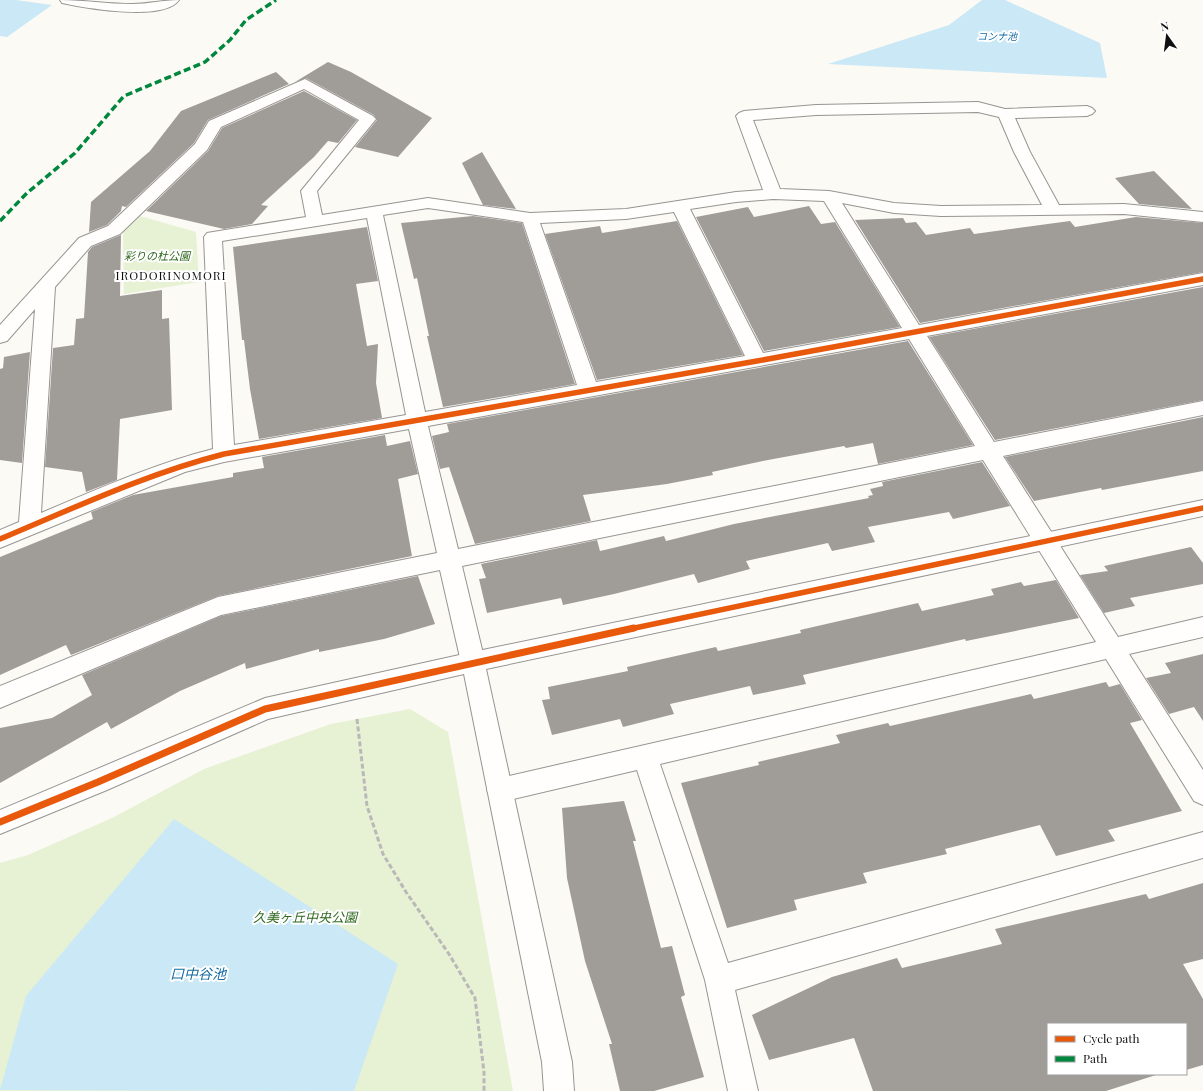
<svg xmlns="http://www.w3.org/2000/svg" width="1203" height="1091" font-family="'Playfair Display','Noto Sans JP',serif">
<rect width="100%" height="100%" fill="#fcfaf4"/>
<path fill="#e7f1d4" d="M140,216L196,232L199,282L124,294L123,232Z
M410,709L448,732L513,1091H0V863L28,855L112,818L204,769L331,724Z"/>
<path fill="#cae8f6" d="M0,0H16L52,5L7,37L0,36Z
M982,0H1005L1100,43L1107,78L828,64L949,25Z
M174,819L398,964L354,1091L0,1090L26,996Z"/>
<path fill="#a09d99" d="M328,62L351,72L432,118L398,157L355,147L377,120L374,115L306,78L295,82Z
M276,72L289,84L208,120L194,143L126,207L122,206L121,211L107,225L89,232L91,202L150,151L181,111Z
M304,91L357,120L338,143L328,141L314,157L261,205L268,206L252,224L224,229L146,211L208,151L222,128Z
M482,152L516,209L483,205L462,163Z
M1154,171L1192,209L1139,204L1115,178Z
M809,206L821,224L835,222L900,327L764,351L696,217L748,207L754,217Z
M473,216L522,223L575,384L443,407L427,336H429L417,278L414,279L401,223Z
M1136,217L1203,223V272L920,323L855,220L903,218L906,223L916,222L926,235L970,228L974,234L1070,221L1075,227Z
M677,221L743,355L597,380L545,234L600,226L602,233Z
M367,227L378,281L356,284L367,346L378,344L376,383L382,418L259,439L250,389L244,340H242L233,247Z
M121,235L120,296L162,290V319L169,318L172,410L120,419L117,480L86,492L82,472L45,467L53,348L74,345L76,319L84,318L88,252L92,247Z
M1203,287V400L995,440L929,337Z
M908,341L973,445L878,464L873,443L846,448L844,446L768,460L712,472L713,475L667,484L583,495L591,521L475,544L449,467L440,469L432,436L449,432L447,424Z
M30,352L22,463L0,460V369L3,368L4,357Z
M1203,417V471L1102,490L1101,488L1034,501L1005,457Z
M385,435L387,446L410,441L418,474L398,479L412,556L218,596L71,655L66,645L0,675V557L93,519L91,512L133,495L233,477V473L264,468L262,457Z
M982,462L1010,506L953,519L949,512L868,527L875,542L832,551L828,543L746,561L750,569L698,583L694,574L614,594L563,605L561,598L487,613L479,579L486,578L481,564L597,540L600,551L664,536L666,541L734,524L869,498L868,496L873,495L870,489L883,486L882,482Z
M1191,547L1203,563V584L1130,598L1135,606L1104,613L1080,575L1108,571L1104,566Z
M418,576L435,624L384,639L319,652V649L246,669L245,663L180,691L111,729L107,722L0,783V728L52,718L92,695L82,675L221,616Z
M1056,580L1079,618L966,641L965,639L803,675L806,684L753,695L750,686L670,704L674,714L623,727L620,719L552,735L542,700L550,699L548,687L628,671L627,667L716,647L718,651L801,633L800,630L918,603L922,611L994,595L991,589L1021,582L1024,586Z
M1203,654V721L1194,707L1169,714L1146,678L1171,673L1165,663Z
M1106,682L1109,687L1120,684L1142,720L1130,723L1182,811L1108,830L1115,841L1056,856L1040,825L945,849L947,854L863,873L867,883L794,900L797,910L727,928L681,783L759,765L758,762L840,743L836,735L888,723L890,726L1031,694L1034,699Z
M624,801L636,841H633L661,948L672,946L685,995L681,997L704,1077L654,1091H620L609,1044H612L585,961L567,878L562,808Z
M1203,883V959L1183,964L1203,999V1065L1186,1070V1024H1048V1074H1159L1106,1091H873L854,1038L769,1060L752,1015L832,977L897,958L902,968L1002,944L995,929L1146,894L1149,899Z"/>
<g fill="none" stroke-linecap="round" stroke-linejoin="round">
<g stroke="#969592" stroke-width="2">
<path id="minor" d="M60,0C84,0 108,4 132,4C148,4 163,0 179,0C164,22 85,8 62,3Z
M305,79L373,116L376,119L317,191L322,215L428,198L530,213L626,209L736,192L763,190L736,116L739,113L744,111L816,105L978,102L1005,109L1087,106L1092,108L1095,111L1092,114L1087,116L1015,118L1030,152L1059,205L1124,204L1203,212V222L1124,214L941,216L894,213L842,203L919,325L1203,273V285L927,336L994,442L1203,401V415L1003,456L1118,637L1203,617V637L1129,654L1203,770V805L1194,801L1106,659L660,764L728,963L1203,832V858L735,990L758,1091H728L705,980L637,770L500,802L491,798L487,790L491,782L500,778L1096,642L983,460L462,566L485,662L481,669L473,672L465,669L461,662L440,570L221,615L0,708V686L218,597L437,553L409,429L224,462L185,472L0,548V530L19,522L35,309L7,341L0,343V325L79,238L108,226L195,144L209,121ZM304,89L359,120L301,191L306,217L213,232L207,233L204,237L213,449C154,464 98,489 41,513L55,287L91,246L120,234L207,150L221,127ZM978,112L999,117L1014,152L1042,205L941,206L894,203L829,191L780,189L753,120L816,115ZM773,199L824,201L902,328L763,353L690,209L736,202ZM428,208L523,222L577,385L425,412L383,215ZM674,212L745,356L596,382L540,223L626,219ZM367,218L406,415L234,445L222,241ZM909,339L975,446L458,549L428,426Z"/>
</g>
<g stroke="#969592" stroke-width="2">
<path id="tertiary" d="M1203,500V516L486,669L572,1062L574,1091H544L542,1062L464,674L268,719L107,790L0,834V810L265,698L473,652Z"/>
</g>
<path stroke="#b9b9b8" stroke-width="3" stroke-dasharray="5 2.5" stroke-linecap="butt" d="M357,719L367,806L383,854L406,892L449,954L475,998L484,1072V1091"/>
<use href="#minor" fill="#fffefd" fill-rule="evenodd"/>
<use href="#tertiary" fill="#fffefd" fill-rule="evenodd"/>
<path stroke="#00873e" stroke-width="3.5" stroke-dasharray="7 3.5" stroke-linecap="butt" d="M0,221L27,193L75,153L124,96L205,62L230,40L246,20L276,0"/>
<g stroke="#fff" stroke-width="8">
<path id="cycleway-far1" d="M0,539C74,508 146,474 224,454L757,361L1203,279
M630,629L1203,508"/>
</g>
<g stroke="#fff" stroke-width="10">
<path id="cycleway" d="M0,822L98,782L265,709L634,628"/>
</g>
<use href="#cycleway-far1" stroke="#e8590c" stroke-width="5.5"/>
<use href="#cycleway" stroke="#e8590c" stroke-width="7"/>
</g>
<g text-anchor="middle" stroke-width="4" stroke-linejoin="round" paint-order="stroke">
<g font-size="10" font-style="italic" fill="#166ba4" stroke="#fff">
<text x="997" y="40">コンナ池</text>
</g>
<g font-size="11" font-style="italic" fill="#30691e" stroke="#fff">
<text x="157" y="260">彩りの杜公園</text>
</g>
<g font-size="12" letter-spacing="1" fill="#0f0f0f" stroke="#fff">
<text x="171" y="280">IRODORINOMORI</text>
</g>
<g font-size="13" font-style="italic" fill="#30691e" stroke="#fff">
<text x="305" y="922">久美ヶ丘中央公園</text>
</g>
<g font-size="14" font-style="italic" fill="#166ba4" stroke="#fff">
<text x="198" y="979">口中谷池</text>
</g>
</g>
<rect x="1047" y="1023" width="140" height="52" fill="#ffffff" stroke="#9f9f9f"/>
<rect x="1055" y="1036" width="20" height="6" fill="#e8590c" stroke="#9f9f9f"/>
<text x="1083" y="1043" font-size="12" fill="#0f0f0f">Cycle path</text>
<rect x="1055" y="1056" width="20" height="6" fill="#00873e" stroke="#9f9f9f"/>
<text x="1083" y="1063" font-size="12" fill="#0f0f0f">Path</text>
<g transform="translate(1167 36) rotate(346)" stroke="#ffffff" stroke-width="3" paint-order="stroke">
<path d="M0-3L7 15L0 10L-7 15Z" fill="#0f0f0f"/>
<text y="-6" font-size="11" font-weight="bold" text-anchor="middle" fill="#0f0f0f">N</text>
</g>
</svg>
